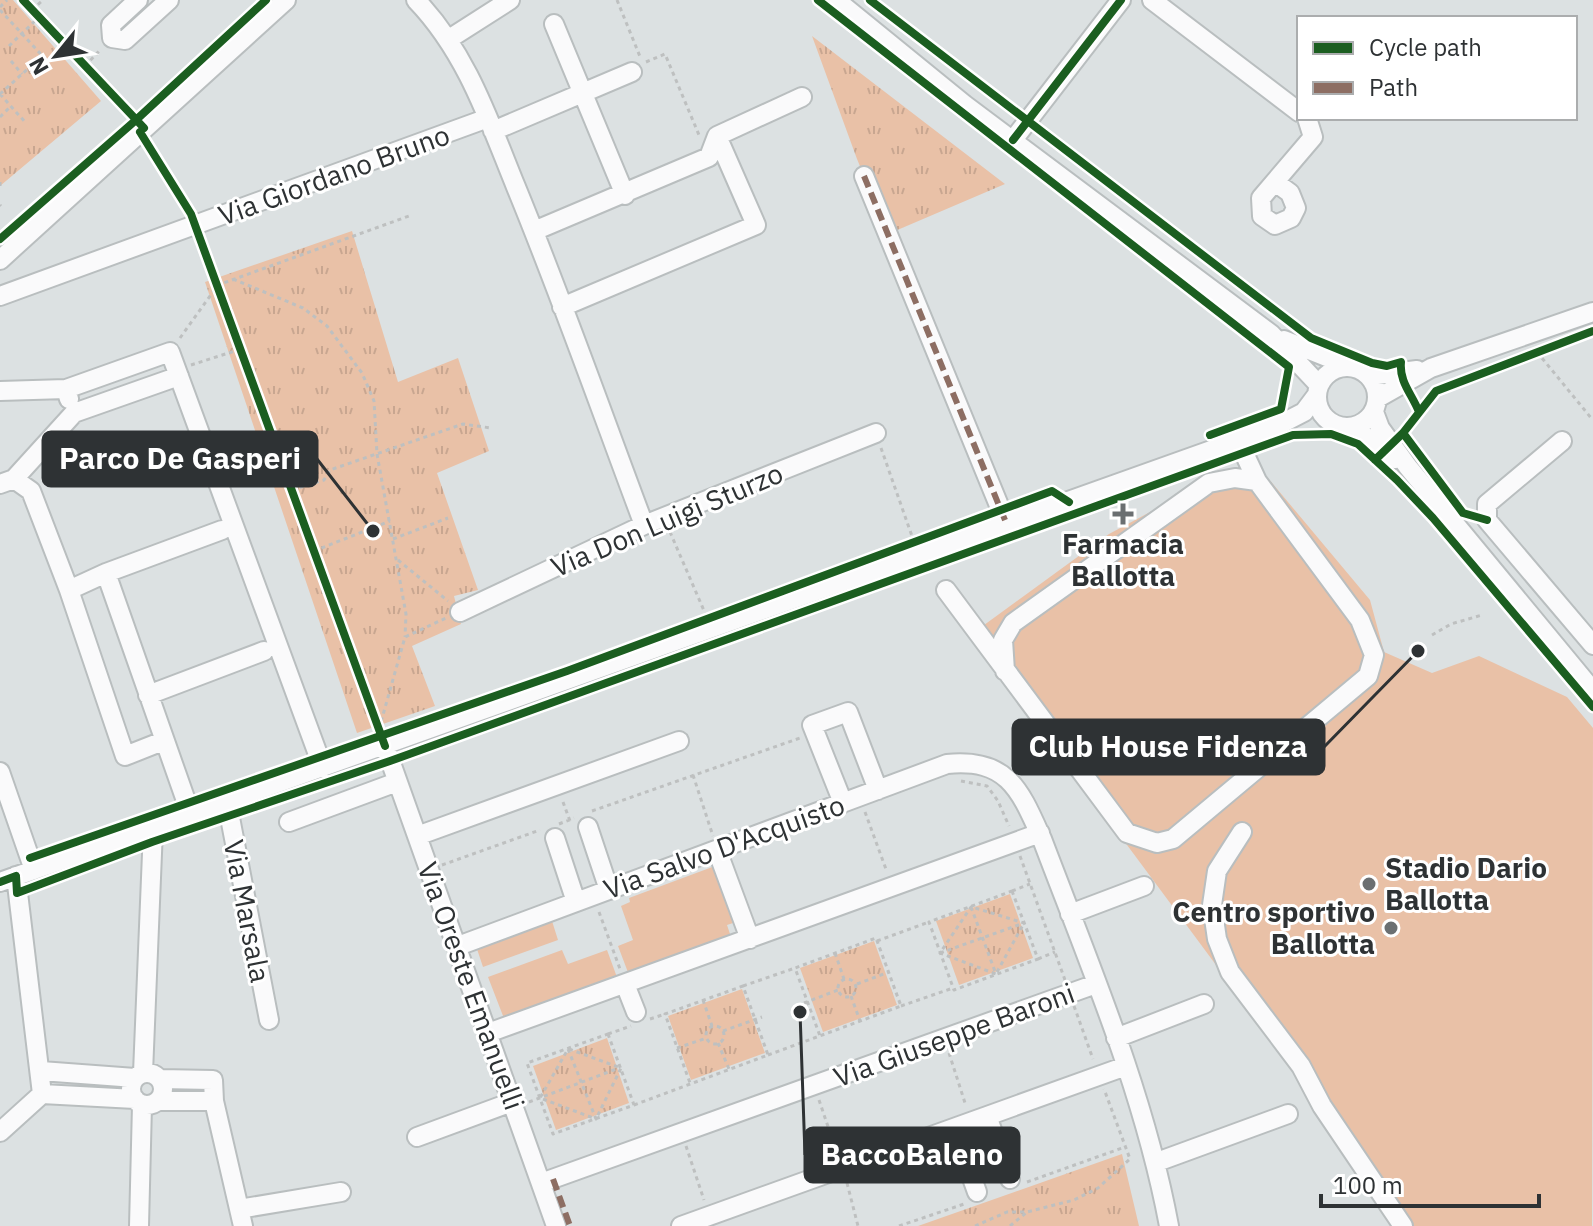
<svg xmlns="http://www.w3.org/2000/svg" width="1593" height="1226" font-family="'IBM Plex Sans',sans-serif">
<defs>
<pattern id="park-tufts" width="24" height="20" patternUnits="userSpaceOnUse" patternTransform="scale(2)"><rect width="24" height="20" fill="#e9c1a7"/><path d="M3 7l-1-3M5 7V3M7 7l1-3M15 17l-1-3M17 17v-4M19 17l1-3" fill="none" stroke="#c8a690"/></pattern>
</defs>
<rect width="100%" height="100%" fill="#dce1e2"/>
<path fill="#e9c1a7" d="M1262,471L1370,600L1384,652L1432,673L1479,656L1567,697L1593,728L1592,1226H1410C1262,1030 1119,830 969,636L1109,534L1152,511Z
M715,866L736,922L727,925L731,937L629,975L618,946L633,940L621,906L630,902L629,898Z
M552,921L558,940L483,967L477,949Z
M562,950L568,964L607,950L618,980L505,1021L488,977Z"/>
<path fill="url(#park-tufts)" d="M0,0H13L101,101L0,186Z
M812,36L1005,184L888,234L857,159Z
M352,231L398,382L458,358L489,451L437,473L478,590L454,596L461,624L412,646L435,706L357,733L205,282Z
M1010,894L1033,958L959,985L936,921Z
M874,941L897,1005L823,1032L800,968Z
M742,989L765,1053L691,1080L668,1016Z
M607,1038L629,1103L556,1130L533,1066Z
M1122,1154L1139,1226H918Z"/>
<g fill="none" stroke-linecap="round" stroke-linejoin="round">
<g stroke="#b9bebf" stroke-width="22">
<path id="minor" d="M138,0L111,25L112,38L125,40L169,0
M416,0C467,53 489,121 516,187C562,299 602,413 644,525
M836,0L965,105L1271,334L1319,385
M1152,0L1299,112
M554,24L625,195
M449,39L510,0
M493,131L632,72
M1013,140L1121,0
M864,176L1007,525
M1275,182L1290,193L1296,208L1291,218L1275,225L1262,216L1261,198L1313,137L1307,118
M534,231L709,157L717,136L802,97
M0,260L286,0
M0,296L488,118
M562,307L756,225L717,136
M1284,340L1349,366
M1317 397a30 30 0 1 1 60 0a30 30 0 1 1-60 0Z
M1369,376L1417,370
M66,389L170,352L323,768
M0,391L66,389L69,399
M1378,398L1431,368L1593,312
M1374,412L1380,428L1408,467L1593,691
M1346,428L1366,437L1395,459
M1238,440L1257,481
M1562,441L1487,504V520L1593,645
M14,479L31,491L69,590L125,756L163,741
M0,484L14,479L74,413L179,376
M106,573L191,815
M69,590L106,573L222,530
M946,590L1127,833L1157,843L1173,839L1368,676L1374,655L1360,620L1257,481L1235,478L1209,483L1013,623L1003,640L1005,671
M460,612L644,525L876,433
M148,695L264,651
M385,746L556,1226
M0,772L34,870
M227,802L269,1020
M843,803L812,725L848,712L878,790
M289,822L397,782
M588,827L609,890
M1242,832L1217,871L1212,905L1217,939L1230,972L1301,1066L1322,1106L1403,1226
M417,836L679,741
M555,838L576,902
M717,850L750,939
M0,882L1273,428L1304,412L1316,396
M1070,914L1144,886
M458,946L947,764C1008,758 1020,790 1042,839C1090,966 1144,1092 1169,1226
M625,984L636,1012
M488,1033L1040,833
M1116,1038L1204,1004
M41,1071L135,1078
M131 1089a16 16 0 1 1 32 0a16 16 0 1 1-32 0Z
M143,1073L153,829
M160,1079L213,1080L214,1101L243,1226
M42,1094L135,1099
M159,1101H214
M987,1116L1010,1179
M954,1128L977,1192
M0,1132L42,1094L16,876
M417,1137L512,1102
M1157,1162L1288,1114
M541,1183L1096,984
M239,1209L341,1192
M139,1226L142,1105
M681,1226L1126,1066"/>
</g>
<path stroke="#bec0c0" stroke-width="3" stroke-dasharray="4 4" stroke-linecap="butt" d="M617,0L641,59
M0,7L7,0
M0,10L49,63
M32,10L43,0
M9,46L39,17
M11,61L22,74
M646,62L665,54L699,135
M85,66L101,49
M0,94L42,56
M0,94L25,122
M0,117L11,106
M0,182V186
M0,205L1,206
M233,279L303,308L327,326L362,373L374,401L377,454L406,614L405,637
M180,338L218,285L409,216
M1537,352L1592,419
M191,365L241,349
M881,448L913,539
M292,490L324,480L330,470L463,424L491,428
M670,532L705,613
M393,539L448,518
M314,551L390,521
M398,560L448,601
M1432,635L1451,624L1482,615
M379,729L405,637L446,618
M693,775L713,836
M961,781L987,786L998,801L1009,826
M563,802L570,821
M592,811L800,738
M865,812L887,872
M559,824L574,818
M1020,856L1065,980
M442,865L540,830
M1012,891L1038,959L954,990L929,922Z
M1012,891L1030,884
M971,907L996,974L940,953Z
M599,912L620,969
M877,941L929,922
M835,953L844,979
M940,953L1024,923L972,907
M1038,959L1055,952
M997,972L1024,923
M838 988a9 9 0 1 1 18 0a9 9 0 1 1-18 0Z
M857,984L889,972
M743,986L795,968
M851,996L860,1021
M703,1000L712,1026
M804,1003L838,990
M901,1006L953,988
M1074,1006L1093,1059
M650,1019L665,1014
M706 1035a9 9 0 1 1 18 0a9 9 0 1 1-18 0Z
M723,1031L762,1017
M608,1034L634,1105L553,1134L527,1063Z
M608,1034L631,1026
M718,1043L729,1069
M677,1048L707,1038
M568,1049L596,1119L540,1098Z
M569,1049L621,1068L596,1119
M949,1053L966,1106
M768,1055L901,1006L876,938L795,968L820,1036
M819,1100L837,1153
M529,1102L619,1068
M634,1105L768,1055L743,986L665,1014L690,1083
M686,1146L704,1200
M1027,1182L1125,1147
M847,1183L858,1226
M899,1226L967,1203
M975,1226L1007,1212H1027L1074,1200L1098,1188L1130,1159L1104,1089
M1010,1226L1027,1212"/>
<use href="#minor" stroke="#fafafb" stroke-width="18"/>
<path stroke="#8d6e63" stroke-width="6" stroke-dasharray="12 6" stroke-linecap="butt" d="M864,176L1007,525
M553,1179L570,1226"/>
<g stroke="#fff" stroke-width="13">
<path id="cycleway" d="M23,0L144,128
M818,0L1289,367L1281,409L1210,435
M870,0L1311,338L1372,363L1387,366L1401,362C1399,382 1412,394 1419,412
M140,132L191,214L385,746
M1013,140L1121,0
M0,239L136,120L266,0
M1403,433L1463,513L1487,520
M1375,460L1403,433L1436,391L1593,331
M30,858L567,671L1052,491L1069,502
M0,882L16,876L17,893L152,842L390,761L1293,435L1331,434L1358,444L1397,480L1433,518L1593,707"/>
</g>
<use href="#cycleway" stroke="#1b5e20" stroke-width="8"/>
</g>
<g fill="#6b6f71" stroke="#fff" stroke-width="3">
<path d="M1119 502h8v8h8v8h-8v8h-8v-8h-8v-8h8z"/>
<circle cx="1369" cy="884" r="8"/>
<circle cx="1391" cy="928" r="8"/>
</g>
<g text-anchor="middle" stroke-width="6" stroke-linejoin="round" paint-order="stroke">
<g font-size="28" fill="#2e3234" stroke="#fff">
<text transform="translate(334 175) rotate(-20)" y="10">Via Giordano Bruno</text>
<text transform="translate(667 520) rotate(-23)" y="10">Via Don Luigi Sturzo</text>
<text transform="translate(724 847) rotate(-20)" y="10">Via Salvo D'Acquisto</text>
<text transform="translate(247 911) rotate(79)" y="10">Via Marsala</text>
<text transform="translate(471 986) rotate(70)" y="10">Via Oreste Emanuelli</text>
<text transform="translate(954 1035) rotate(-20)" y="10">Via Giuseppe Baroni</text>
</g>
<g font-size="28" font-weight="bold" fill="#2e3234" stroke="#fff">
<text x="1123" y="554">Farmacia<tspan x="1123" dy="32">Ballotta</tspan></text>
<text x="1385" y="878" text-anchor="start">Stadio Dario<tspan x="1385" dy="32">Ballotta</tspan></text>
<text x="1375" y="922" text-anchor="end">Centro sportivo<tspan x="1375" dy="32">Ballotta</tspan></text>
</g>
</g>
<path fill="none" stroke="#2e3234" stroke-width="3" d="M373 531L317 459M1418 651L1324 747M800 1012L805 1155"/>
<g fill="#2e3234" stroke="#fff" stroke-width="3">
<circle cx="373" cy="531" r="8"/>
<circle cx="1418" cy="651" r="8"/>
<circle cx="800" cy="1012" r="8"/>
</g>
<g fill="#2e3234" stroke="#2e3234" stroke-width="3">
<rect x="43" y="432" width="274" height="54" rx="8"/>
<rect x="1013" y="720" width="311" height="54" rx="8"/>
<rect x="805" y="1128" width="214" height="54" rx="8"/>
</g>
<g font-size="30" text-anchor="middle" font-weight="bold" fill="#fff">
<text x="180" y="469">Parco De Gasperi</text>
<text x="1168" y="757">Club House Fidenza</text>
<text x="912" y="1165">BaccoBaleno</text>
</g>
<rect x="1297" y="16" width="280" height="104" fill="#ffffff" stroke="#abadae" stroke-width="2"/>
<rect x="1313" y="42" width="40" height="12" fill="#1b5e20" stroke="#abadae" stroke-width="2"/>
<text x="1369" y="56" font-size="24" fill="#2e3234">Cycle path</text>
<rect x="1313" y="82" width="40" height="12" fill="#8d6e63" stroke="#abadae" stroke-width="2"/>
<text x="1369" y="96" font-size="24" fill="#2e3234">Path</text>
<g transform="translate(56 56) rotate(240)" stroke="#ffffff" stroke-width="6" paint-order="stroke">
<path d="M0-6L14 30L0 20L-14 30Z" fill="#2e3234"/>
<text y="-12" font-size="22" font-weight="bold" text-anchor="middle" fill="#2e3234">N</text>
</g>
<path d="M1321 1194v12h218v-12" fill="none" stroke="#2e3234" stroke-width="4"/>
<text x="1333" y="1194" font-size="24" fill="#2e3234" stroke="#ffffff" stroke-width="6" paint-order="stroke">100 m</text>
</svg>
